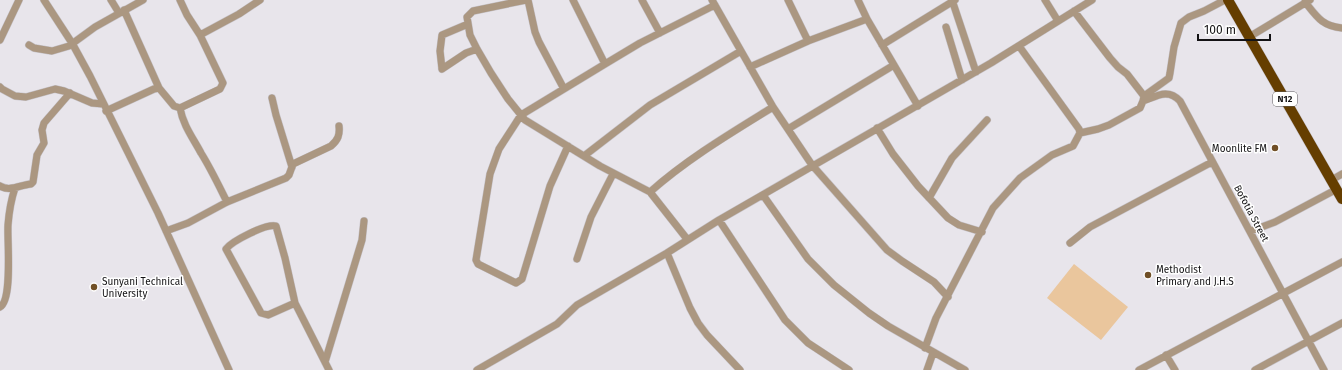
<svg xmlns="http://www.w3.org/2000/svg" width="1342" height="370" font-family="'Fira Sans',sans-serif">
<rect width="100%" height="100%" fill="#e8e5eb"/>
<path fill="#eac69d" d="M1074,264L1128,307L1101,340L1047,298Z"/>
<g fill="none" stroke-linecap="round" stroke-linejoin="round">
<g stroke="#c6c3c9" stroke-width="8">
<path id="minor" d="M44,0L72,43L90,76L158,213L229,370
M111,0L119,13
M526,0L473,11L467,17L470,35L477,49L491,73L508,99L525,120L600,166L650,192L687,239
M528,0L535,32L539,42L564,89
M642,0L660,33
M712,0L773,107L812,165L887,250L902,261L934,282L948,297
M788,0L808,41
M858,0L867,19
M952,0L976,72
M1045,0L1058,21
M1305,2C1317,17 1322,26 1342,28
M124,10L159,88
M1074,11L1110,58L1118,67L1127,74L1144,96
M946,27L962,80
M1254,34L1310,0
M200,35L239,14L260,0
M0,40L19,0
M29,45L34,48L52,51L69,46L95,27L143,0
M882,45L955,0
M605,64L640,43L715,5
M750,67L808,41L867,19L918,106
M442,69L440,51L442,35L468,24
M442,69L466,53L477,49
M0,87L2,89L15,96L26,97L55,89L64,91L92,103L103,104
M272,98L276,115L292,167
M1143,101C1157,96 1168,88 1180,101L1324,370
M180,108C183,125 193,138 201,153C211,169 219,186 227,202
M106,111L154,89L159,88L174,106L180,108L220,89L223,83L200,35L187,15L180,0
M877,128L893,154L918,186L948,218L959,225L982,232
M788,129L894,65
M1080,133L1098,129L1109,125L1140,108L1143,101L1144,96L1169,78L1170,73L1174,47L1181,23L1189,17L1204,11L1225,0
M568,146L550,186L522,279L516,283L478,264L476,260L490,174L499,149L521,115L605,64L573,0
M584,156L650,105L741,51
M1335,178L1342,174
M0,186C10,192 20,185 31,184L33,182L37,155L44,143L42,130L44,123L70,93
M650,192C687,159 731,133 773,107
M763,195L808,259L834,285L869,313L888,326L965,370
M929,198L952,158L987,120
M719,220L785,320L808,343L849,370
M166,231L188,223L227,202L286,178L289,175L293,164L331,146C338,140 340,135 339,126
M1251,231L1275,222L1337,189
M1070,243L1090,227L1212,162
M667,253L690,308L698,323L707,335L740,370
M577,259L591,217L613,174
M295,303L268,315L261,313L226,249C232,241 267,223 276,226L285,258L295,303L329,370
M0,307C13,300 7,240 8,225C9,212 11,200 15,188
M925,348L936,318L993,208L1020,178L1052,155L1073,146L1080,133L1079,129L1019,46
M1166,355L1175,370
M325,362L362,240L364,221
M477,370L557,324L577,305L667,253L719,220L991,63L1092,0
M927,370L933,353
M1139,370L1342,262
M1255,370L1342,323"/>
</g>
<g stroke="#c6c3c9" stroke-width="11">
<path id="highway" d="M1228,0L1342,199"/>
</g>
<use href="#minor" stroke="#ab9781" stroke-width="7"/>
<use href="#highway" stroke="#653e00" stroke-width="10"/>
</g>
<g fill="#704f26" stroke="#fff" stroke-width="1.5">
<circle cx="1275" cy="148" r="4"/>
<circle cx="1148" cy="275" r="4"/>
<circle cx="94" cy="287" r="4"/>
</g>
<g text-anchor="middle" stroke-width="3" stroke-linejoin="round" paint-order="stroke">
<rect fill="#fff" stroke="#5a595a" stroke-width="1" x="1273" y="92" width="24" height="14" rx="3"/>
<g font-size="9" font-weight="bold" fill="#131214">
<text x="1285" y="102">N12</text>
</g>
<g font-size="10" fill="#131214" stroke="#fff" text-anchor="start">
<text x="1267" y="152" text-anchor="end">Moonlite FM</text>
<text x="1156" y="273">Methodist<tspan x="1156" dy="12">Primary and J.H.S</tspan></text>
<text x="102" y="285">Sunyani Technical<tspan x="102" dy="12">University</tspan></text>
</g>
<g font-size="10" fill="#131214" stroke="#fff">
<text transform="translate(1252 213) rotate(62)" y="4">Bofotia Street</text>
</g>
</g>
<path d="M1198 34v6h72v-6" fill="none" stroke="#131214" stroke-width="2"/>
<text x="1204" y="34" font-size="12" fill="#131214" stroke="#ffffff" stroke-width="3" paint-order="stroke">100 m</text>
</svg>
